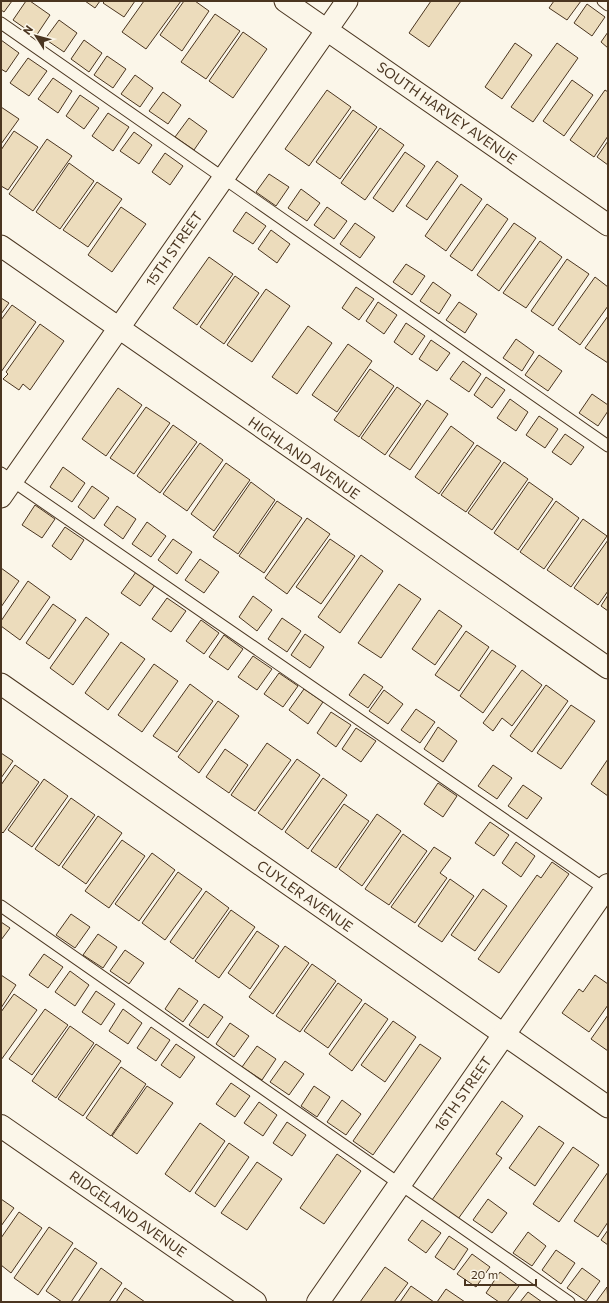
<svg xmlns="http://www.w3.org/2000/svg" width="609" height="1303" font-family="Commissioner,sans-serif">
<rect width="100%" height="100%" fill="#fbf6e9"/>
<path fill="#ecdcbc" stroke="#4a3520" d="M1,1H12L4,12L1,10Z
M26,1H30L50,15L36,36L13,20Z
M85,1H100L95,8Z
M105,1H135L124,17L103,3Z
M144,1H181L146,49L122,32Z
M184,1H195L209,11L182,51L160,35Z
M431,1H461L429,47L409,33Z
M554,1H581L567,20L549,8Z
M587,4L605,17L592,36L574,23Z
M215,14L240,31L206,79L181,62Z
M59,20L77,33L64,52L45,39Z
M243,32L267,49L233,98L209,81Z
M608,32V48L601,42Z
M1,40L19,53L6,72L1,69Z
M84,40L102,53L89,72L71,59Z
M515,43L532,55L502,99L485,87Z
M557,43L578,58L533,122L511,107Z
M107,56L126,69L113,88L94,75Z
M28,58L47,71L29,96L10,83Z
M135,75L153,88L140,107L121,94Z
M53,78L72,91L58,113L38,99Z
M572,80L593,95L564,136L543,121Z
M327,90L351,107L309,166L285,149Z
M605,90L608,92V136L594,157L570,140Z
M163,92L181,105L168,124L149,111Z
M80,95L99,108L84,129L66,116Z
M1,107L19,119L1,144Z
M353,110L377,127L340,179L316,162Z
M108,113L129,127L113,151L92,136Z
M189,118L207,131L194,150L175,137Z
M380,128L404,145L365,200L341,183Z
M14,131L38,147L8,190L1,186V150Z
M134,132L152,145L139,164L120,151Z
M47,139L72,156L33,211L9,194Z
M608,141V165L597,157Z
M405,152L425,166L393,212L373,198Z
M165,153L183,166L170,185L152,172Z
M437,161L458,176L427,220L406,206Z
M69,163L94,181L60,229L36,212Z
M269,174L289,187L276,206L256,192Z
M97,182L122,199L88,247L63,230Z
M461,184L482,199L446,251L425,236Z
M301,189L320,203L307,221L288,208Z
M487,204L508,219L472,271L450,256Z
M121,207L146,224L112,272L88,255Z
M327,207L347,221L334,239L314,225Z
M246,212L266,226L253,244L233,231Z
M355,223L375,237L360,258L340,244Z
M514,223L536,238L499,291L477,275Z
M271,230L290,244L277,263L258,249Z
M540,241L562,257L526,308L503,293Z
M209,257L233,274L197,325L173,308Z
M567,259L589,274L553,326L531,311Z
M406,264L425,276L412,295L393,282Z
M235,276L259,293L224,344L200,327Z
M595,277L608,287V306L580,345L558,329Z
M433,282L451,295L439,314L420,301Z
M356,287L374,299L359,320L342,308Z
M266,289L290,306L252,362L227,345Z
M1,298L9,303L1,314Z
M378,302L397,315L384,334L366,321Z
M459,302L477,314L465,333L446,320Z
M12,305L36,322L1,372V320Z
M608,316V363L585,348Z
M406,323L425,336L412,355L394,342Z
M40,324L64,341L30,390L23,384L19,390L3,379L8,374L6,372Z
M308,326L332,343L297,394L272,377Z
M516,339L534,352L522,371L503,358Z
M431,340L450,353L437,371L419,359Z
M348,344L372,361L337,412L312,395Z
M539,355L562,371L548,391L525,375Z
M463,361L481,374L469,392L450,379Z
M370,369L394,386L359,437L334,420Z
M486,377L505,390L492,408L474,395Z
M397,387L421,404L385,455L361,438Z
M118,388L142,405L106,456L82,439Z
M592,394L608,405V411L598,426L579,413Z
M510,399L528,412L516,431L497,418Z
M427,400L448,414L410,470L389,456Z
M146,407L170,423L134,474L110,458Z
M539,416L558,429L545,448L526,435Z
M173,425L197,442L160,493L137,476Z
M451,426L474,443L439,494L415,477Z
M565,434L584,447L571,465L552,452Z
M200,443L223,460L187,511L163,494Z
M477,445L501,461L466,512L441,495Z
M504,462L528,479L492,530L468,513Z
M226,463L250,480L214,531L191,514Z
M63,467L85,483L72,502L50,487Z
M251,482L275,500L238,554L213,537Z
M529,482L553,499L518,550L494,533Z
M92,486L109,498L94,519L78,507Z
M277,501L302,518L264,573L239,556Z
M556,501L579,518L544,569L520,552Z
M35,505L55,519L42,538L22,525Z
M117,506L136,519L123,539L104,525Z
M307,518L330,534L287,594L265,578Z
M583,519L607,536L571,587L547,570Z
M147,522L166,536L151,557L132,544Z
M65,527L84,540L71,560L52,546Z
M173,539L192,552L177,574L158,560Z
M330,539L355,556L321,604L296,587Z
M608,540V591L598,605L574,588Z
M361,555L383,571L340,633L318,617Z
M200,559L219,572L204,593L185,580Z
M1,568L19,581L1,607Z
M136,572L155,585L140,606L121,593Z
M28,581L50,597L20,640L1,626V621Z
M399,584L421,599L381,658L358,643Z
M608,595V611L601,606Z
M253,596L272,610L257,631L239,617Z
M167,598L186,611L171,632L152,619Z
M53,604L76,620L49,659L26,643Z
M439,610L462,626L435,665L412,649Z
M86,617L109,634L73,685L50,668Z
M282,618L301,631L287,652L268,639Z
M201,620L219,633L204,654L186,641Z
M466,631L489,647L459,691L435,675Z
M305,634L324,647L310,668L291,655Z
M224,635L243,649L228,670L209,657Z
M121,642L145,659L108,710L85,693Z
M492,650L516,666L483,713L460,696Z
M253,656L272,669L257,690L238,677Z
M154,664L178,681L142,732L118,715Z
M522,670L542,685L512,726L502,718L493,731L483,723Z
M279,673L298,686L283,707L264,694Z
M364,674L383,687L368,708L349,695Z
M190,684L213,701L177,752L153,736Z
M546,685L568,701L532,752L510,736Z
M304,689L323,702L308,724L289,710Z
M384,690L403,704L388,724L369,711Z
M218,701L239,716L199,773L178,757Z
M571,705L595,721L561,769L537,753Z
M416,709L435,722L420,743L401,730Z
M331,712L351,725L336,747L317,733Z
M438,727L457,741L443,762L424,749Z
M356,728L376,741L361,762L342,749Z
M267,743L291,760L255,811L231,795Z
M225,749L248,765L229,793L206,777Z
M1,753L13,761L1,778Z
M297,759L320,775L282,830L258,813Z
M608,759V796L591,784Z
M15,765L39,782L3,833L1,831V785Z
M493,765L512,778L497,799L478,786Z
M323,778L347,795L308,849L285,832Z
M44,779L68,796L32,847L8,830Z
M438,783L457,796L443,817L424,804Z
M523,785L542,798L527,819L508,806Z
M71,798L95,815L59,866L35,849Z
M344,804L369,821L336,868L311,851Z
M377,814L401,831L362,886L339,869Z
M98,816L122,833L86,884L62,867Z
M490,822L509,835L494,856L475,843Z
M403,834L427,851L389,905L365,889Z
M122,840L145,856L109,908L85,891Z
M516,842L535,856L521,877L502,863Z
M434,847L451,858L440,873L447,878L415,923L391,907Z
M152,853L175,870L139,921L115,904Z
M552,862L569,874L499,973L478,959L537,875L541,878Z
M178,872L202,889L165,940L142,923Z
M450,879L474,896L442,942L418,926Z
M483,889L507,906L475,951L451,935Z
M206,891L229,908L193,959L170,942Z
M231,910L255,927L219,978L195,961Z
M71,914L90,927L75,948L56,935Z
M1,922L10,928L1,940Z
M257,931L279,946L250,989L228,973Z
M98,934L117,947L103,968L83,955Z
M285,946L309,963L273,1014L249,997Z
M125,950L144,963L129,984L110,971Z
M44,954L63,967L48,988L29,975Z
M312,964L336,981L300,1032L276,1016Z
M70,971L89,985L75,1006L55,992Z
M1,975L16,985L1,1008Z
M595,975L608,984V1005L589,1032L562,1013L579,989L583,992Z
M338,983L362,1000L328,1048L304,1031Z
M179,988L198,1001L183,1022L165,1009Z
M96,991L115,1004L101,1025L82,1012Z
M14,994L37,1010L1,1060V1012Z
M365,1003L388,1019L352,1071L329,1054Z
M204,1004L223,1017L208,1038L189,1025Z
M45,1009L68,1025L32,1075L9,1059Z
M123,1009L142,1023L128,1044L109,1031Z
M608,1015V1051L591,1039Z
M393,1021L416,1037L385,1082L361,1065Z
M230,1023L249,1036L234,1057L216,1044Z
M70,1026L94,1043L56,1098L32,1081Z
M151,1027L170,1040L156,1061L137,1048Z
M96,1044L121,1061L83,1116L58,1099Z
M176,1044L195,1057L180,1078L161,1065Z
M420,1044L441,1058L373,1155L353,1141Z
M257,1046L276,1059L262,1080L242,1067Z
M285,1061L304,1074L289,1095L270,1082Z
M121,1067L146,1084L111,1136L86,1118Z
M231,1083L250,1096L235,1117L216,1104Z
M147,1086L173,1103L137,1154L112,1136Z
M314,1086L330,1097L317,1117L301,1106Z
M342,1100L361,1114L346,1135L327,1122Z
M502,1101L523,1116L496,1154L502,1158L458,1219L432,1200Z
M259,1102L277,1115L263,1136L244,1123Z
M287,1122L306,1135L292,1156L273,1143Z
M200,1123L225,1141L190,1192L165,1174Z
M539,1126L564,1143L535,1186L509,1168Z
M229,1143L249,1157L215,1207L195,1193Z
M573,1147L599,1165L559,1222L533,1204Z
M337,1154L361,1171L324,1224L300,1208Z
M257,1162L282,1179L247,1230L221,1213Z
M608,1172V1222L598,1237L574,1221Z
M1,1199L14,1208L1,1226Z
M488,1199L507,1213L492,1233L473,1220Z
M19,1212L42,1228L11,1273L1,1265V1238Z
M422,1220L441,1233L426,1253L408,1240Z
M49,1227L73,1243L38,1295L14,1278Z
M608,1230V1245L601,1240Z
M528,1232L546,1246L532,1266L513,1253Z
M449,1236L468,1249L454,1270L435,1257Z
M75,1248L97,1263L71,1302H62L46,1291Z
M556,1250L575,1263L561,1284L542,1270Z
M472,1254L490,1267L476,1287L457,1274Z
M385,1267L408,1283L394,1302H360Z
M101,1268L122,1283L109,1302H78Z
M582,1268L600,1281L586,1301L567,1288Z
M500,1272L519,1286L507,1302H499L486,1293Z
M411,1286L434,1302H400Z
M607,1287L608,1302H596Z
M125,1288L145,1302H116Z
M446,1289L465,1302H437Z
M528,1292L542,1302H520Z"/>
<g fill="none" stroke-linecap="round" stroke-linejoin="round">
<g stroke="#4a3520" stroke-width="13">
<path id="service" d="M603,1L608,5
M1,23L608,446
M1,473L608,891
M1,906L569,1302"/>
</g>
<g stroke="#4a3520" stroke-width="23">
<path id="minor" d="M285,1L608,225
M1,246L608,668
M1,497L347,1
M1,684L608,1107"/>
</g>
<g stroke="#4a3520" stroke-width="24">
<path id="tertiary" d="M1,1126L255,1302
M318,1302L608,885"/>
</g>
<use href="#service" stroke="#fbf6e9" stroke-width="11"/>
<use href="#minor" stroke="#fbf6e9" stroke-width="21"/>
<use href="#tertiary" stroke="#fbf6e9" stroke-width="22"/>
</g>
<g text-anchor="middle" stroke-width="3" stroke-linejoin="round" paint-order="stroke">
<g font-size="14" fill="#4a3520" stroke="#fbf6e9">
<text transform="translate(447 113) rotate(35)" y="5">SOUTH HARVEY AVENUE</text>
<text transform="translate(174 249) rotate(-55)" y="5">15TH STREET</text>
<text transform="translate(304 458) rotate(35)" y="5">HIGHLAND AVENUE</text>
<text transform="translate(305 896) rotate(35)" y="5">CUYLER AVENUE</text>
<text transform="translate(463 1094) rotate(-55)" y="5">16TH STREET</text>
<text transform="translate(128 1214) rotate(35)" y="5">RIDGELAND AVENUE</text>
</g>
</g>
<rect width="609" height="1303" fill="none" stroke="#4a3520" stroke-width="4"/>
<g transform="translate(36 36) rotate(306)" stroke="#fbf6e9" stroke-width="3" paint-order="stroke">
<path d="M0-3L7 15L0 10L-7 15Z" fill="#4a3520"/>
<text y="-6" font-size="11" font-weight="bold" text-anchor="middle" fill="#4a3520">N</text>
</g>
<path d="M465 1279v6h71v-6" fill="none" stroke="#4a3520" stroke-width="2"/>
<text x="471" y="1279" font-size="12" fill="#4a3520" stroke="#fbf6e9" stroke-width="3" paint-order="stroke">20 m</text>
</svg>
